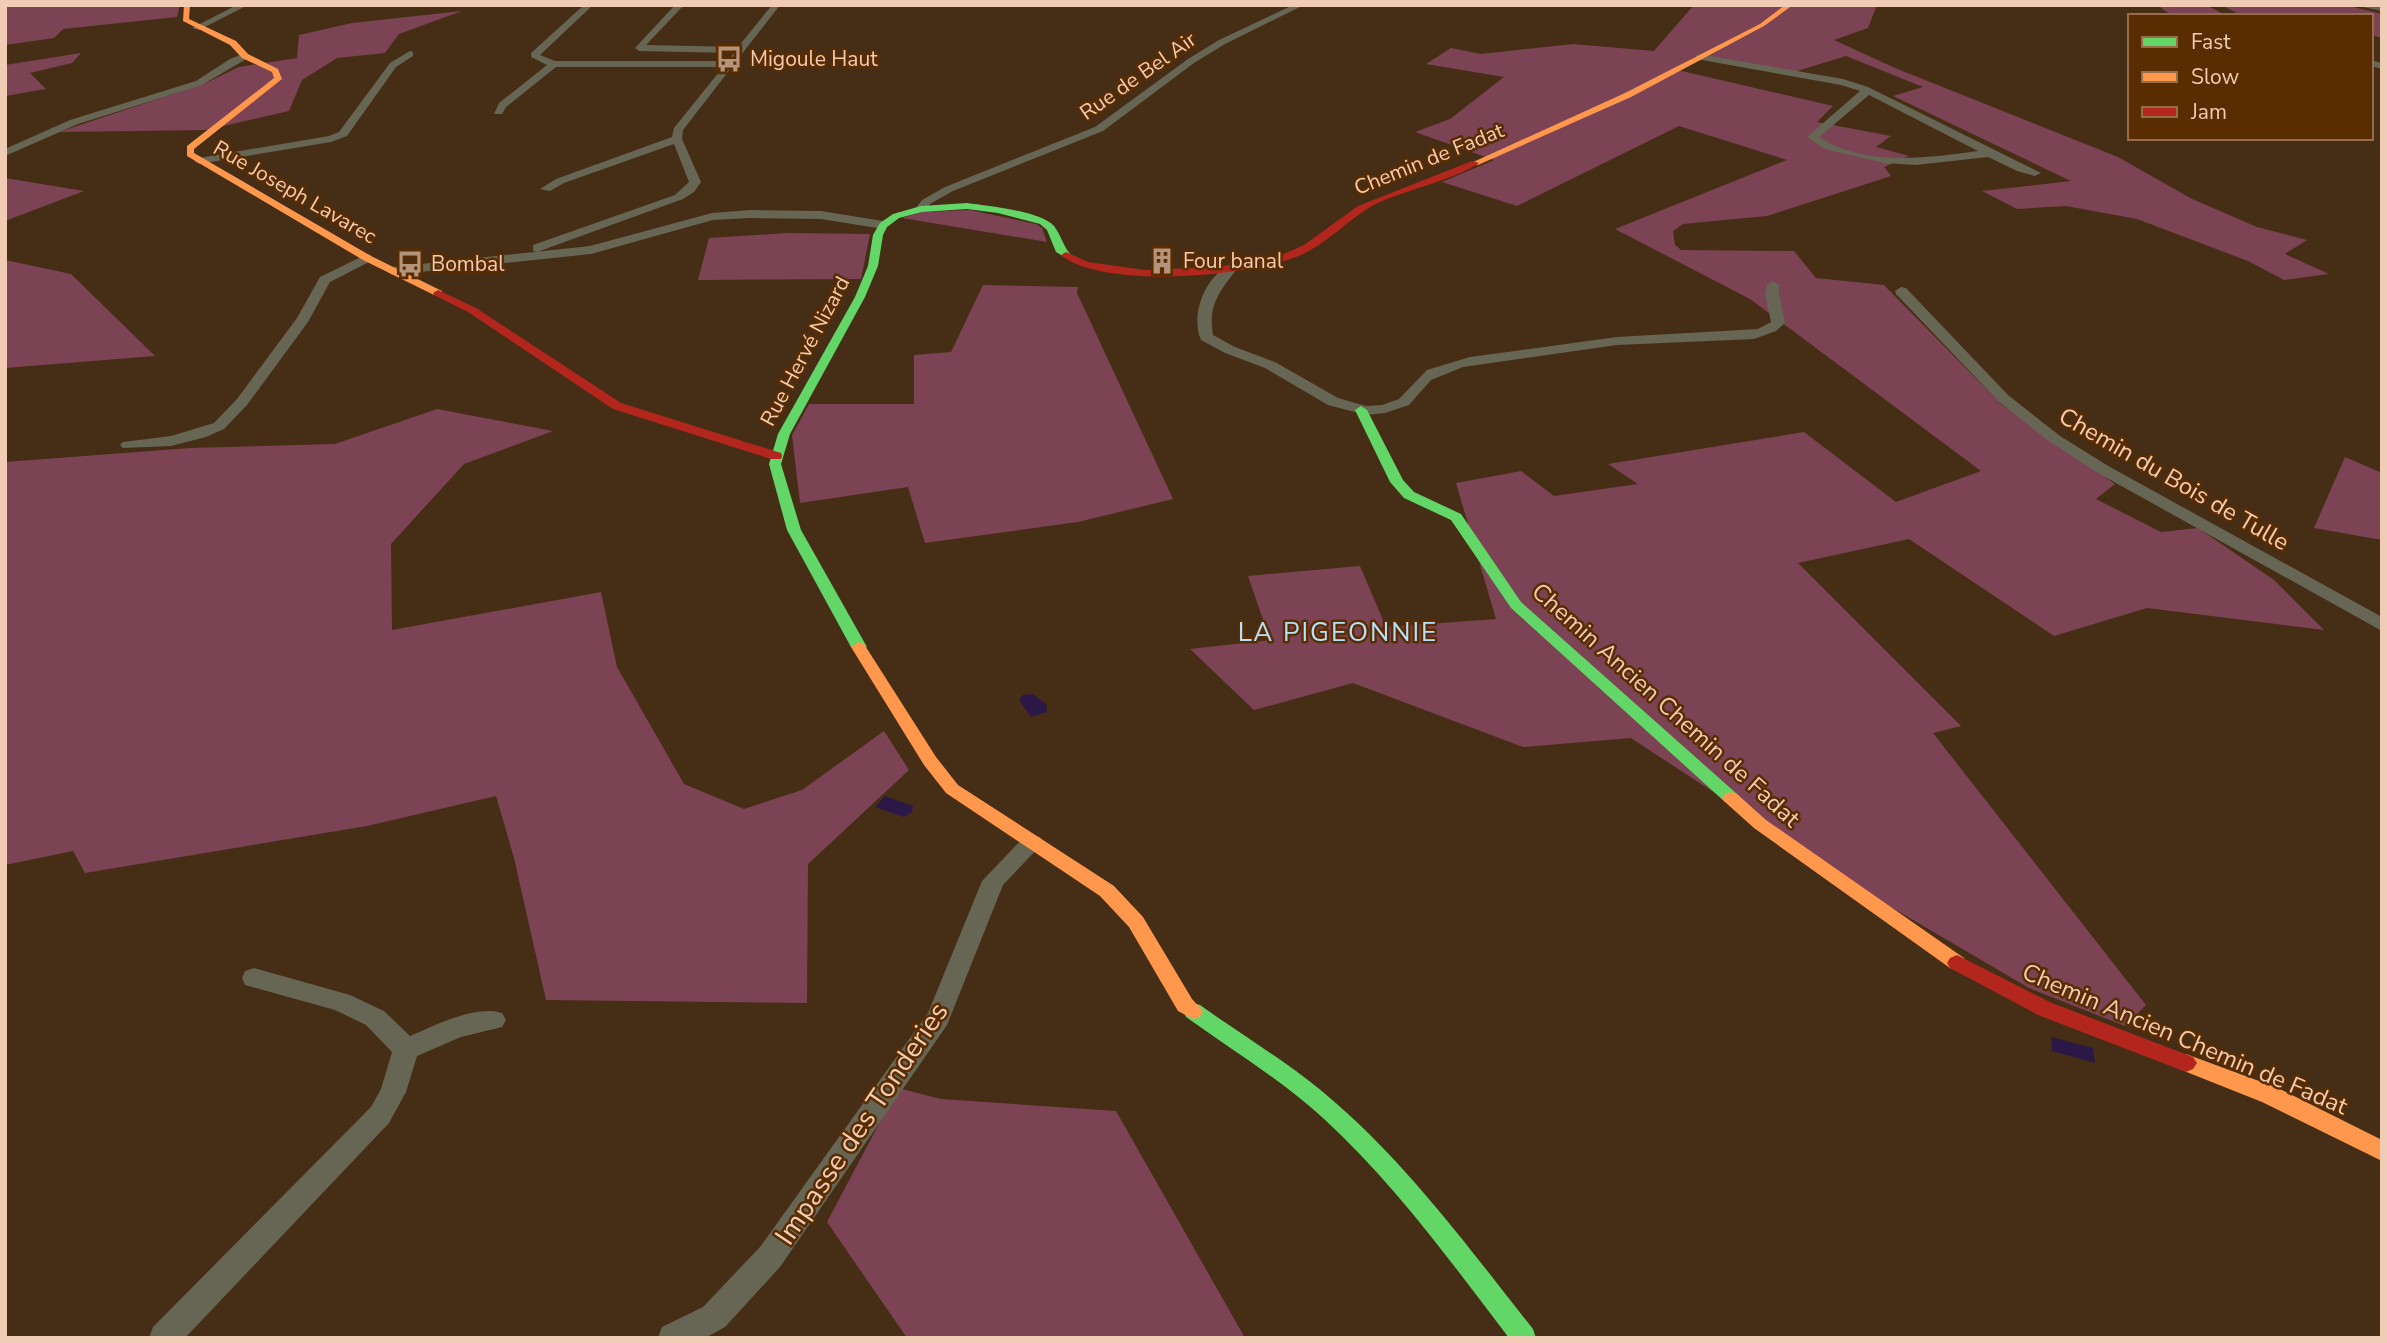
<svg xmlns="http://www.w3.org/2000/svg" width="2387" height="1343" font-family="'Nunito Sans',sans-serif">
<rect width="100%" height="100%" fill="#462d15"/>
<path fill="#7c4355" d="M5,5H180L177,17L63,29L54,38L5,45Z
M1688,5H1877L1868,28L1834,40L1895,68L2118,157L2192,199L2257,227L2307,240L2285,254L2329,274L2284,280L2248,261L2137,219L2066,206L2017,209L1982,191L2071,181L1893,96L1923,87L1846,56L1794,72L1698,55L1673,69L1833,106L1817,122L1891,136L1876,147L1909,156L1884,167L1891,176L1767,216L1683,224L1673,231L1675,245L1681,250L1794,251L1816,278L1884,285L2001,404L2115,484L2096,499L2161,532L2198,528L2274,580L2324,630L2147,608L2054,636L1909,539L1798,563L1961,726L1933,733L2146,1005L2125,1026L2029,988L1867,893L1631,738L1523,747L1353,683L1254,710L1190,649L1270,640L1248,576L1360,566L1386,627L1496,619L1456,483L1521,471L1554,496L1638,484L1608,464L1804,432L1896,502L1981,471L1750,299L1615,229L1787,160L1679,126L1517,206L1442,182L1494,160L1415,132L1450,119L1504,77L1426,64L1451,48L1481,54L1573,44L1654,51L1693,6Z
M2157,5H2206L2227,16H2173Z
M2221,5H2345L2382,14V38L2371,35V16H2243Z
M462,11L399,34L385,53L337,58L302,80L289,111L206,130L59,132L206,83L239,67L297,58L299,35L352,23Z
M81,53L72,63L30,73L46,89L5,96V65Z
M5,178L84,191L5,221Z
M970,210L1036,224L1042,228L1047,242L902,218L921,212Z
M788,233L870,234L861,279L698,280L709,238Z
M5,260L71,274L155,356L5,368Z
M983,285L1078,287L1077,293L1173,499L1078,522L925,543L908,487L800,503L792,435L809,404H914V355L951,352Z
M437,409L553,431L464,464L391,544L392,630L601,592L617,667L684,784L744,809L802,790L884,731L909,770L808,864L807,1003L546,1000L514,858L496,796L367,826L85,873L73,851L5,865V462L190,448L335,444Z
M2345,457L2382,473V540L2314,528Z
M898,1088L941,1099L1116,1111L1245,1338H907L827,1222Z"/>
<path fill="#2c1847" d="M1033,694L1046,704L1047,712L1031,717L1019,700L1023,695Z
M885,796L913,806L912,812L904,817L875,807Z
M2051,1037L2093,1048L2095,1063L2052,1051Z"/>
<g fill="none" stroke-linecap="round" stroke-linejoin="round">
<path fill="#676553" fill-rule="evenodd" d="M237,5H248L199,30L192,28Z
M584,5H593L540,55L555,61H727L734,53L639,51L635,48L675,5H684L646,45L738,47L772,5H780L683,130L682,139L701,182L694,192L683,199L537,252L533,251V245L675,195L689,182L674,144L564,183L550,191L540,189L556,179L672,137L674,128L723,67H556L506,107L502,114H494L499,103L547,65L531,57V53Z
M1293,5H1304L1225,44L1194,63L1103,131L953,191L930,204L925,211L915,209L922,200L945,187L1095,127L1188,59L1219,40Z
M2362,5L2382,6V11L2363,7Z
M410,51L413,52V56L396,67L347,136L331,142L199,164L194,161L199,158L329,136L339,132L390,63Z
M245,53L250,56L248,58L202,85L78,124L5,156V149L70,120L196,81L230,59Z
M1699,54L1843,79L1868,87L2041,173L2035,176L2017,171L1988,157L1916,165L1884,163L1825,149L1807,137L1860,91L1841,85L1696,59V55ZM1869,95L1978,151C1927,158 1865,167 1819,137Z
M2371,60L2382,63V69L2371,66Z
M750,210L821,211L883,221L889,225L883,229L821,219L750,218L713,220L591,254L392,275L386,271L392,267L590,246L712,213Z
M367,254L371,255V261L330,282L308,322L247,405L224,429L206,437L171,446L123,448L120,445L123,442L171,436L214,423L237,399L297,318L320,277Z
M1231,265L1237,269C1219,292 1208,305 1213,335L1235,347L1275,362L1338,398L1366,406L1382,405L1399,399L1427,370L1470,357L1617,337L1758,329L1771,322L1765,294L1767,285L1773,281L1779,285V294L1785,323L1776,331L1754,339L1617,345L1463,367L1431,380L1409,405L1385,413L1366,415L1328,405L1265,368L1225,353L1201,340C1190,315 1205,275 1231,265Z
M1901,287L1906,288L2008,395L2060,436L2110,467L2382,617V631L2098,473L2050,442L1998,401L1896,294L1895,291Z
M1032,835L1040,837L1043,843L1003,885L947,1025L780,1267L725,1327L705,1338H658L662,1327L703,1307L760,1247L928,1013L982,881L1024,837Z
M254,968L350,995L384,1011L410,1036C434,1026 476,1004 502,1013L506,1020L502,1027L461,1037L417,1056L406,1092L389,1123L185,1338H149L153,1327L371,1107L381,1089L392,1052L366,1025L335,1010L245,985L242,978L245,971Z"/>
<path fill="#63d668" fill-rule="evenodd" d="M967,203C988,206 1040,211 1054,226C1061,235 1063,246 1071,255L1066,258L1056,252L1047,230L1040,224L998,213L967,209L922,212L899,218L887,227L883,235L878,266L865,297L790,434L781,464L801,530L867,647L859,652L851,647L787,530L769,464L778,434L855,297L868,266L873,235L880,223L893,214L921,206Z
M1361,406L1367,410L1403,480L1414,492L1461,514L1521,602L1737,794L1740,798L1737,802H1725L1511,608L1451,520L1404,498L1390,482L1355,410Z
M1193,1003L1200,1005C1246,1038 1296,1067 1338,1105C1412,1170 1472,1252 1533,1329L1536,1338H1509C1451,1262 1394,1183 1323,1118C1281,1080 1232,1050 1186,1017L1183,1011L1186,1005Z"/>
<path fill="#ff974d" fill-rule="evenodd" d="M184,5H190L189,19L236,41L248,54L278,69L282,79L194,149V153L371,256L442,291V295H434L363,260L187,156V146L274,78L272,72L242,58L230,45L183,21Z
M1785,5H1793L1764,26L1631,97L1478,165L1471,163L1625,93L1760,24Z
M859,642L864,644L936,757L958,785L1114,886L1143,917L1192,999L1203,1011L1200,1017L1193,1019L1178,1011L1129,927L1100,896L946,793L924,765L851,647Z
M1731,792L1737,794L1766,820L1964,958L1967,963L1964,968L1957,971L1950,968L1754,828L1725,802L1722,798L1725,794Z
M2186,1054L2278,1088L2382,1140V1161L2262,1102L2179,1069L2175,1063L2179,1057Z"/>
<path fill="#b3261e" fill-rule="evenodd" d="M1472,161L1479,163C1458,178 1407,190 1380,202C1352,215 1333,239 1305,253C1259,277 1102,290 1061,255L1066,252L1088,262L1145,270L1217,267L1277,257L1304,245L1358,206Z
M438,290L476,308L621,403L781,453L782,456L781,459H771L613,409L468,312L434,295L433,293Z
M1957,955L2052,1003L2193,1057L2197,1063L2193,1069L2186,1072L2038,1015L1950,968L1947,963L1950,958Z"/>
</g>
<defs>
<g id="bus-bare" transform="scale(2.1)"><path d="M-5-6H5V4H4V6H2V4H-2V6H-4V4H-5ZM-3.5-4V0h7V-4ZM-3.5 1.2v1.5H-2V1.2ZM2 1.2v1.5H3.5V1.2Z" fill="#b5947c" stroke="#5a2c01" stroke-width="2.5" paint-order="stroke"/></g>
<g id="building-bare" transform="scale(2.1)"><path d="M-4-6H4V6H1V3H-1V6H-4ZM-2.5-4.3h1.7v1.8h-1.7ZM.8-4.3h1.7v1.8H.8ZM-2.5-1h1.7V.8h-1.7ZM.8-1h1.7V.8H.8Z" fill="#b5947c" stroke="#5a2c01" stroke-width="2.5" paint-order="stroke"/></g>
</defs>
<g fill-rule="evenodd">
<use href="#bus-bare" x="729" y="59"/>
<use href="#building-bare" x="1162" y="261"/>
<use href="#bus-bare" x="410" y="264"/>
</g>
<g text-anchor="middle" stroke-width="5" stroke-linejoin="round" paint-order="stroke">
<g font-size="21" fill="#f1ccb4" stroke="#5a2c01" text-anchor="start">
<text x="750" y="66">Migoule Haut</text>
<text x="1183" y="268">Four banal</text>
<text x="431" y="271">Bombal</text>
</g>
<g font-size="21" fill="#f1ccb4" stroke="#5a2c01">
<text transform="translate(1138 76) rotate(-35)" y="7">Rue de Bel Air</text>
<text transform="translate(1429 159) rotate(-22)" y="7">Chemin de Fadat</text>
<text transform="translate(295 192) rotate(30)" y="7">Rue Joseph Lavarec</text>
<text transform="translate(805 351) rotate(-62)" y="7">Rue Hervé Nizard</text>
</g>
<g font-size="24" fill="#f1ccb4" stroke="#5a2c01">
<text transform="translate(2174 479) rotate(30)" y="8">Chemin du Bois de Tulle</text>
<text transform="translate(1666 705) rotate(42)" y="8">Chemin Ancien Chemin de Fadat</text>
<text transform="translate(2185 1039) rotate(23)" y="8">Chemin Ancien Chemin de Fadat</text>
</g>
<g font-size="26" letter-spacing="2" fill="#b4e1fc" stroke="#5a2c01">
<text x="1338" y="641">LA PIGEONNIE</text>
</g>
<g font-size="28" fill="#f1ccb4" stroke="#5a2c01">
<text transform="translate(861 1123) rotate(-56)" y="10">Impasse des Tonderies</text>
</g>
</g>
<rect width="2387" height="1343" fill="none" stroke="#f1ccb4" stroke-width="14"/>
<rect x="2128" y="14" width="245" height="126" fill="#5a2c01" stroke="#966c49" stroke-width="2"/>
<rect x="2142" y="37" width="35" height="10" fill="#63d668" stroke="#966c49" stroke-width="2"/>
<text x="2191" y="49" font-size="21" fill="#f1ccb4">Fast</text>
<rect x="2142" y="72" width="35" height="10" fill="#ff974d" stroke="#966c49" stroke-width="2"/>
<text x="2191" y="84" font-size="21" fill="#f1ccb4">Slow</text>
<rect x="2142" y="107" width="35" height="10" fill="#b3261e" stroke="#966c49" stroke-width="2"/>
<text x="2191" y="119" font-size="21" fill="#f1ccb4">Jam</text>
</svg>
